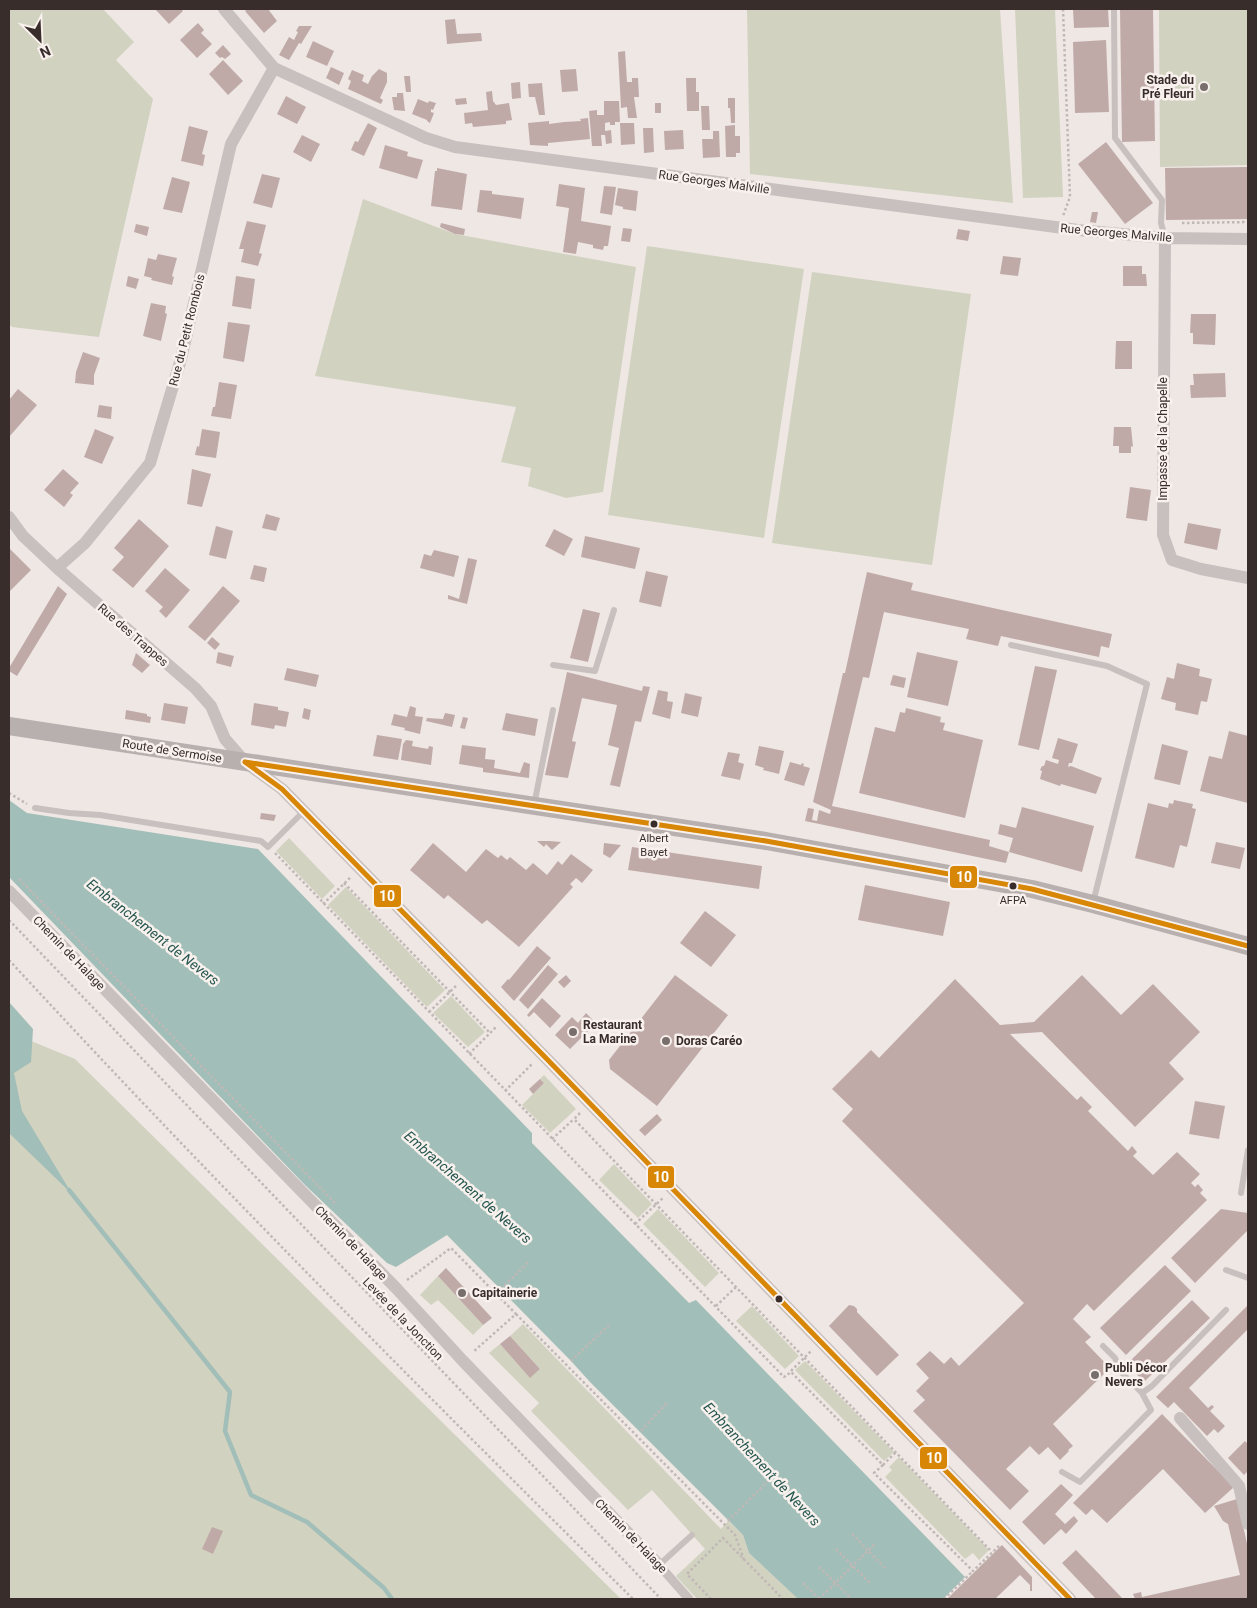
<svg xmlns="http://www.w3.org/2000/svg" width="1257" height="1608" font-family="Roboto,sans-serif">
<rect width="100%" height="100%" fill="#eee7e4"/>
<path fill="#d2d2c0" d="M9,9H103L134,42L116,60L153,99L99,337L12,327L9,324Z
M747,9H1000L1013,203L750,174Z
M1015,9H1055L1063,197L1023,198Z
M1159,9H1248V165L1160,167Z
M363,199L455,234L636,267L603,492L566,498L528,486L531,468L501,462L516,407L315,376Z
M647,246L804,269L764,538L608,515Z
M812,272L971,294L932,565L772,543Z
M289,838L335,886L322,899L276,851Z
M346,887L445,990L427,1007L328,905Z
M451,996L485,1032L468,1047L433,1013Z
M9,1032L75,1059L621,1599H9Z
M544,1075L576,1109L550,1133L522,1105L544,1083L540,1079Z
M614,1164L652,1204L638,1218L599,1180Z
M658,1209L719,1273L705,1287L643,1224Z
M438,1276L483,1325L473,1335L438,1300L431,1305L420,1295Z
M752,1306L799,1356L785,1369L736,1321Z
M523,1324L721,1529L728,1521L743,1535L749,1553L798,1599H697L676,1576L705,1549L652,1490L628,1510L531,1411L539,1403L489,1353L500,1344L530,1377L540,1369L510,1336Z
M805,1361L894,1452L884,1461L795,1370Z
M899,1457L989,1550L979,1560L973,1553L965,1559L885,1477L892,1470L889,1467Z"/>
<path fill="#a2beb8" d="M9,800L27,813L258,849L532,1133V1143L689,1303L696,1300L965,1577L943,1599H798L749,1553L743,1535L590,1382L571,1361L447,1235L396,1267L387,1263L305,1185L9,877Z
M9,1002L33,1029L31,1062L14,1073L22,1111L72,1194L9,1133Z"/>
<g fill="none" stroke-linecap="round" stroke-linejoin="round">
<path stroke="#a2beb8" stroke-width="4.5" d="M69,1190L230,1392L225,1431L251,1495L307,1522L384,1588L392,1599"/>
</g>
<path fill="#c0aaa8" d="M155,9H181L183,11L169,24Z
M248,9H268L277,21L264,33L245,11Z
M1073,9H1108L1109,27L1074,28Z
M1120,9H1153L1155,141L1122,142Z
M455,19L457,34L481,33L482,41L447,44L445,20Z
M198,23L204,30L201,33L212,44L197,58L180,40Z
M299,26H312L301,44L299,43L289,60L279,55L289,37L294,40L298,32L296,31Z
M1106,40L1109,112L1075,113L1073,42Z
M313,41L334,51L327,66L306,57Z
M223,45L231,54L225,59L222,57L220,58L215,53Z
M625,51L627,82H632V78H638L639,97H634L637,118H628L627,107L621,108L618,52Z
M223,60L243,81L228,95L209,74Z
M331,67L344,73L339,85L326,78Z
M379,69L387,73V82L380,98L383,100L381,104L348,89L351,81L348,79L352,70L364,75L362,81L368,84L372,76Z
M576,69L578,91L562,92L560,70Z
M404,76H410L411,92H406Z
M686,78H696V92H699V111H687Z
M520,82L521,98L512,99L511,83Z
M542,83L545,115H539L535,97H529L528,84Z
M492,91L493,101L496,105L509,103L512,120L506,121V124L473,127L472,123L465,124L464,113L488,110L486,92Z
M397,93H403L405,111L394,110L392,97H397Z
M286,96L306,107L297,124L277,114Z
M466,98L467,104L456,105L455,99Z
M728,98H735V123H731L730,108H728Z
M418,99L428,103L429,101L436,103L433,110L431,109V112L434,113L430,123L427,121V120L412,114Z
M604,101H619L620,122H615V125H610V122L605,123V131L611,130L612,143L606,144L605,135H601L602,146H592L589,111L597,110V115H604Z
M655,103H661V113H655Z
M701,106H709L710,130H702Z
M588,118L590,139L548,143V146L530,145L528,123L549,121V124L564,122L581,121L580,119Z
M368,123L377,128L364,156L351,150L355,141L358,142Z
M620,123H634L635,144L621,145Z
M735,125V136H740V153H736V157H726L725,126Z
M189,126L208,131L202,154L205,155L203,166L181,161Z
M643,128H653L654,152L644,153Z
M683,130L684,149L665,150L664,131Z
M713,131H719L720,157L703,158L702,139H713Z
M302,135L320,144L311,162L293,152Z
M1106,142L1153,203L1125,224L1078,164Z
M385,145L408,152L407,156L423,160L417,179L379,168Z
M1248,167V219L1166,220L1165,168Z
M437,168L467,174L462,210L431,206L435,171H437Z
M262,174L280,178L272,208L253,203Z
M172,177L190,182L182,213L163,209Z
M559,184L585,188L581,221L611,226L608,246H604L603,250L593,248V245L578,242L576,254L563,252L569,208L556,206Z
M604,186L616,187L612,215L600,213Z
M618,188L638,191L636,211L623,209V207L615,205Z
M480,190L492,191V194L524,198L521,219L477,212Z
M1092,212H1098L1096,223L1090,222Z
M247,221L266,225L259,253L262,254L258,266L241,262L244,249H239Z
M441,223L465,229L464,235L455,234L440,227Z
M136,224L149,227L147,236L134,232Z
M623,228L632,229L630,242L621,241Z
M958,229L970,231L968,241L956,239Z
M158,254L177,258L172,276L174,277L172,285L151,280L152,278L144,276L148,258L156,260Z
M1003,256L1021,258L1018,276L1000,274Z
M1123,266H1142V274H1146L1147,286H1123Z
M128,276L139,279L136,289L126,286Z
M236,276L255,279L251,309L232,306Z
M151,303L166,306L165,313L167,314L161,341L143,336Z
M1191,314H1216L1215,345L1193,344V333H1190Z
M228,322L250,325L244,362L223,358Z
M1116,341H1132V369H1115Z
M83,352L100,358L94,375V385L75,383L76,372Z
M1225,373L1226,397L1191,398L1190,385H1194L1193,374Z
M219,382L237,385L231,419L211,416L213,407H215Z
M18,389L37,405L9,437V400Z
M99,405L112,407L111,419L97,417Z
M1114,427H1131L1133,447L1131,446V453H1119V446H1113Z
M95,429L114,437L102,464L84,457Z
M202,429L220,432L216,458L195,455L197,446L199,447Z
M63,469L79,483L70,493L73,495L64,507L44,490Z
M192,469L211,474L202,507L187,504Z
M1130,487L1151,490L1147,521L1126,518Z
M266,514L280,518L276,531L262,528Z
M139,519L169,546L133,588L112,570L124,557L114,548Z
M1188,523L1221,529L1217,550L1184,543Z
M216,526L233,531L226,559L209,555Z
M554,529L573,539L564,556L545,546Z
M585,536L640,548L635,569L581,557Z
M9,548L31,570L9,592Z
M434,550L459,556L454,577L420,568L424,554L431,556Z
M468,558L477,560L467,604L448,599V595L459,599Z
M254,565L267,568L264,582L250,579Z
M165,568L190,590L166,618L159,611L163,607L145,591Z
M646,571L668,576L661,607L639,602Z
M867,572L913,583L911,590L1112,634L1109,648L1101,646L1099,657L1001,636L998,646L966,639L969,629L884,612L869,678L863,677L832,806L990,840L989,846L1009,852L1006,863L805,821L808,808L814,809L812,820L817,821L819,810L830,814L831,810L813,802L843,673H845Z
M58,586L67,594L17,676L9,671V668Z
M223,586L240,601L205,641L188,627Z
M583,609L600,613L588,662L570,658Z
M212,637L220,644L215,650L207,643Z
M218,652L234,656L231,667L216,663Z
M917,652L958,661L948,706L907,697Z
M136,653L150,665L142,673L132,665Z
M1177,663L1200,669L1199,676L1212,679L1207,702L1201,701L1198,715L1175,710L1176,703L1161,699L1167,677L1174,679Z
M1035,666L1057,670L1039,750L1018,745Z
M287,668L319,675L316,687L284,680Z
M567,672L642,691L643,686L650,687L641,722L635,721L620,787L610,785L619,748L608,745L617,705L582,698L572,741L576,742L568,778L545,775Z
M893,675L906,678L904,688L890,685Z
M658,690L668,692L667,701L673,702L670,719L652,714Z
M685,693L702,697L698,717L681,713Z
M164,703L188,707L185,724L161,720Z
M254,703L278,707V710L289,712L286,727L275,725L274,729L251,725Z
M410,706L416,708L415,716L423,717L420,734L404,730L405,728L391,725L394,714L407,717Z
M304,708L311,710L309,720L302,718Z
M906,708L941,717L940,722L945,723L943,730L983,740L965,818L859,793L875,727L895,732L900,712L905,713Z
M126,710L147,714V716L151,717L150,723L125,719Z
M445,713L455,715L452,727L426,721L427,718L443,719Z
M506,713L538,719L535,736L502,730Z
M463,717L468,718L465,729L460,728Z
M1229,731L1248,736V803L1200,791L1209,756L1222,759Z
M377,735L402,739L398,760L373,756Z
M1058,738L1078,744L1072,763H1069L1068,767L1071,766L1102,778L1096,794L1061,784L1060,786L1040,779L1042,771L1040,770L1042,766H1044L1046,760L1058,764L1059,760L1052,758Z
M406,740L413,741L412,746L428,749L429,746L433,747L431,765L401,760L403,744Z
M1162,744L1188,751L1180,785L1154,779Z
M462,745L486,748L485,759L495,760L494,768L520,773L524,762L530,764L529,778L483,772V768L459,764Z
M759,746L784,751L779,774L763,770L764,768L755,765Z
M728,752L740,754L738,762L744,764L740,780L721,776Z
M790,762L801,765L802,763L804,764L803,766L810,768L804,786L784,780Z
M1174,800L1193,804L1192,808L1196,809L1187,847L1180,845L1174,868L1135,858L1148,803L1168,808L1169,803L1173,804Z
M1022,807L1094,826L1082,872L1009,852L1013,838L998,834L1000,824L1016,828Z
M261,813L276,815L274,821L260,819Z
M537,841H549L561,842L552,850L546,844L544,847Z
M1216,842L1245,848L1240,869L1211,863Z
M433,843L466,872L486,849L498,858L501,855L507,860L510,857L526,870L533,863L547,875L558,861L562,865L571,854L593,870L582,883L576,878L570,884L573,887L519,947L487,920L482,924L448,895L444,899L410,870Z
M604,843L621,845L610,858L603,854Z
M632,847L762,866L759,889L628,870Z
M865,885L950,902L943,936L858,920Z
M705,911L736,935L711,967L680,943Z
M537,946L551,958L514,1001L501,987L508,979L509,980Z
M548,965L558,974L528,1009L519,1000Z
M566,975L571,981L564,988L558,982Z
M675,975L728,1015L657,1106L610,1069L609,1060Z
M1082,975L1121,1015L1153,984L1200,1032L1169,1063L1184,1079L1135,1127L1042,1032L1010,1034L1077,1100L1081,1096L1092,1107L1088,1111L1128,1151L1132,1146L1137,1152L1133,1156L1153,1175L1177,1152L1200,1174L1191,1183L1195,1187L1198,1184L1203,1190L1200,1193L1207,1200L1094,1311L1087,1304L1073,1319L1091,1337L1085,1342L1110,1368L1053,1424L1073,1446L1068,1450L1069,1451L1060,1460L1048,1447L1039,1455L1030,1446L1006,1469L1029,1491L1010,1510L913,1411L925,1400L916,1391L929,1378L916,1364L930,1351L944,1364L951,1357L959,1366L1024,1303L842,1121L853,1109L832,1089L871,1050L879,1058L955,979L1000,1025L1034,1022Z
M542,998L561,1016L550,1028L534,1012L529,1017L527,1015Z
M586,1013L595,1022L585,1036L584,1035L570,1049L555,1035L572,1017L578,1023Z
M540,1079L544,1083L533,1094L529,1089Z
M1195,1101L1225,1106L1219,1139L1189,1134Z
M657,1114L662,1120L645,1136L639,1130Z
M1221,1209L1248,1213V1230L1195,1283L1171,1258Z
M1165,1265L1191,1291L1126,1355L1100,1328Z
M446,1268L492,1318L483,1325L438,1276Z
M1192,1300L1210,1318L1144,1382L1127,1364Z
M849,1305L854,1306L857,1309V1312L899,1355L877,1376L829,1326Z
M1248,1305V1329L1189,1388L1208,1408L1212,1405L1214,1407L1210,1411L1225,1426L1218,1433L1214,1429L1207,1436L1174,1402L1168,1408L1156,1397Z
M510,1336L540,1369L530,1378L500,1344Z
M1162,1414L1234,1487L1205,1513L1163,1469L1107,1523L1092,1509L1086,1515L1073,1503Z
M1245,1441L1248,1444V1471L1244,1475L1228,1458Z
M1061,1484L1073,1495L1055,1514L1065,1524L1074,1516L1078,1521L1066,1534L1061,1529L1044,1545L1022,1522Z
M1237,1499L1248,1548V1599H1135L1133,1594L1141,1592L1142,1597L1240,1575L1228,1524L1223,1521L1214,1506Z
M212,1527L223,1531L213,1554L202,1549Z
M1002,1545L1032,1577V1591H1030V1585L1020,1575L995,1599H947Z
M1076,1550L1101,1576L1123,1599H1096L1062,1563Z"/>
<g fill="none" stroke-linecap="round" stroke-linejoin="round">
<path stroke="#c0b8b6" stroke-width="2.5" stroke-dasharray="2.5 2.5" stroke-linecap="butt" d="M1063,9L1070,197L1063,216
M1182,223L1248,222
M9,793L27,804
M275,853L784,1377L791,1372L883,1465L874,1473L973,1571L999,1546
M19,879L334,1202V1204
M344,883L490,1033
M323,904L351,877
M9,920L661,1599
M9,960C211,1179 421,1390 633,1599
M429,1012L456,986
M469,1054L497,1026
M505,1091L532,1064
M580,1113L574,1119L593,1139L992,1552
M552,1139L574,1119
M635,1224L664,1197
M407,1280L451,1248L516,1314L473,1352
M501,1289L528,1262
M716,1306L736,1287
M516,1314L735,1535L744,1560
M571,1361L611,1323
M791,1371L812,1350
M641,1431L667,1403
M883,1465L896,1452
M728,1521L768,1481
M852,1534L885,1568
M836,1549L870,1583
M819,1567L852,1599
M803,1583L819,1599
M711,1599L687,1574L723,1538L783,1599
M819,1599L876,1543
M944,1599L973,1571"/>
<path stroke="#c7c0be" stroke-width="6" d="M1114,9L1115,138L1162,200L1161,223L1165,238
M1011,645L1107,666L1147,684L1093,903
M553,665L595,671L614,610
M534,805L553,710
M35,808L69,813L100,815L261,841L268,847L304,811
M1241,1193L1248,1150
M1226,1270L1248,1278
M1142,1393L1152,1386L1226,1310
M1062,1472L1080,1482L1151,1410L1142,1393L1120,1371L1115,1358L1103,1346
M659,1565L692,1535"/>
<path stroke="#c7c0be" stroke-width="9" d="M659,1565L689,1599"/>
<path stroke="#c7c0be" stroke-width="12" d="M224,9L274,68L426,138L455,147L1078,230L1165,238L1248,239
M1165,238L1163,535L1172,560L1201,569L1248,578
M9,517L23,536L57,568L195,688L211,706L225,739L245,762L282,789L542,1054L1070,1599
M57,568L85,543L150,463L181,359L231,144L274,68
M9,891L396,1288L463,1361L659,1565
M1180,1418L1239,1486L1248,1524"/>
<path stroke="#b8b0ae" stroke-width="18" d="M9,726L766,841L1032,889L1093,904L1248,946"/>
<g stroke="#f9f1ed" stroke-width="9">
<path id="bus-1" d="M245,762L282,789L542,1054L1070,1599
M245,762L766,841L1032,889L1248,946"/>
</g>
<use href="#bus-1" stroke="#d88606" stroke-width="5"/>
</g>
<g fill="#786e6c" stroke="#f9f1ed" stroke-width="2">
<circle cx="1204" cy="87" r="5"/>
<circle cx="573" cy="1032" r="5"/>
<circle cx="666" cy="1041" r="5"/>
<circle cx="462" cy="1293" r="5"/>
<circle cx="1095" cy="1375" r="5"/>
</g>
<g fill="#382d2b" stroke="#f9f1ed" stroke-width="2">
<circle cx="654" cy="824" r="4.5"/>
<circle cx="1013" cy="886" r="4.5"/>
<circle cx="779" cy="1299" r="4.5"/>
</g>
<g text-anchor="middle" stroke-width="5" stroke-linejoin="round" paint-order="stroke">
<g font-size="11" fill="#382d2b" stroke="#f9f1ed">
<text x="654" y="842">Albert<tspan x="654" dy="14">Bayet</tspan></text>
<text x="1013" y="904">AFPA</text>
</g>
<g font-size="12" font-weight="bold" fill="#382d2b" stroke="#f9f1ed" text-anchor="start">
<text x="1194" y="84" text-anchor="end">Stade du<tspan x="1194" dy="14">Pré Fleuri</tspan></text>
<text x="583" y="1029">Restaurant<tspan x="583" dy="14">La Marine</tspan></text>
<text x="676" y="1045">Doras Caréo</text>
<text x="472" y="1297">Capitainerie</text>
<text x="1105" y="1372">Publi Décor<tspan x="1105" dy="14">Nevers</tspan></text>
</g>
<g font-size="12" fill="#382d2b" stroke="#f9f1ed">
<text transform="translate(714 182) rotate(8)" y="4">Rue Georges Malville</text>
<text transform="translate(1116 233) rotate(5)" y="4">Rue Georges Malville</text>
<text transform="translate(187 330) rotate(-76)" y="4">Rue du Petit Rombois</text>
<text transform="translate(1163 439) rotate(-90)" y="4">Impasse de la Chapelle</text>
<text transform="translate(133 635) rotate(41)" y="4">Rue des Trappes</text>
<text transform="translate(172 751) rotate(9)" y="4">Route de Sermoise</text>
<text transform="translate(69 953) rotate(46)" y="4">Chemin de Halage</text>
<text transform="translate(351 1243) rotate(46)" y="4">Chemin de Halage</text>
<text transform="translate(403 1319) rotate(46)" y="4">Levée de la Jonction</text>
<text transform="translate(631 1536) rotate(46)" y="4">Chemin de Halage</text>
</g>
<g font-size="14" font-style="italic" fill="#24564f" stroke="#f9f1ed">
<text transform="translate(153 932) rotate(38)" y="5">Embranchement de Nevers</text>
<text transform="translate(468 1187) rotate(41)" y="5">Embranchement de Nevers</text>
<text transform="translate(762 1464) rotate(47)" y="5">Embranchement de Nevers</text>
</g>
</g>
<g stroke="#f9f1ed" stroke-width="2">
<rect x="949" y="865" width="29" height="24" rx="5" fill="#d88606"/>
<rect x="373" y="884" width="29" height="24" rx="5" fill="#d88606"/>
<rect x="647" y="1165" width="28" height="24" rx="5" fill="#d88606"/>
<rect x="919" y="1446" width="29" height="24" rx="5" fill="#d88606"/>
</g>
<g font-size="14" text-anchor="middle" font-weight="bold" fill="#fff">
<text x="964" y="882">10</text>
<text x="387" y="901">10</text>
<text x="661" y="1182">10</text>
<text x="934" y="1463">10</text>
</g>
<rect width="1257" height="1608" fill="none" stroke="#382d2b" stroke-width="20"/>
<g transform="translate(40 40) rotate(156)" stroke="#f9f1ed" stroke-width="4" paint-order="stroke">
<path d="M0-4L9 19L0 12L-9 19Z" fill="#382d2b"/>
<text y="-8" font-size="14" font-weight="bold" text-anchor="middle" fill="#382d2b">N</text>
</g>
</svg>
